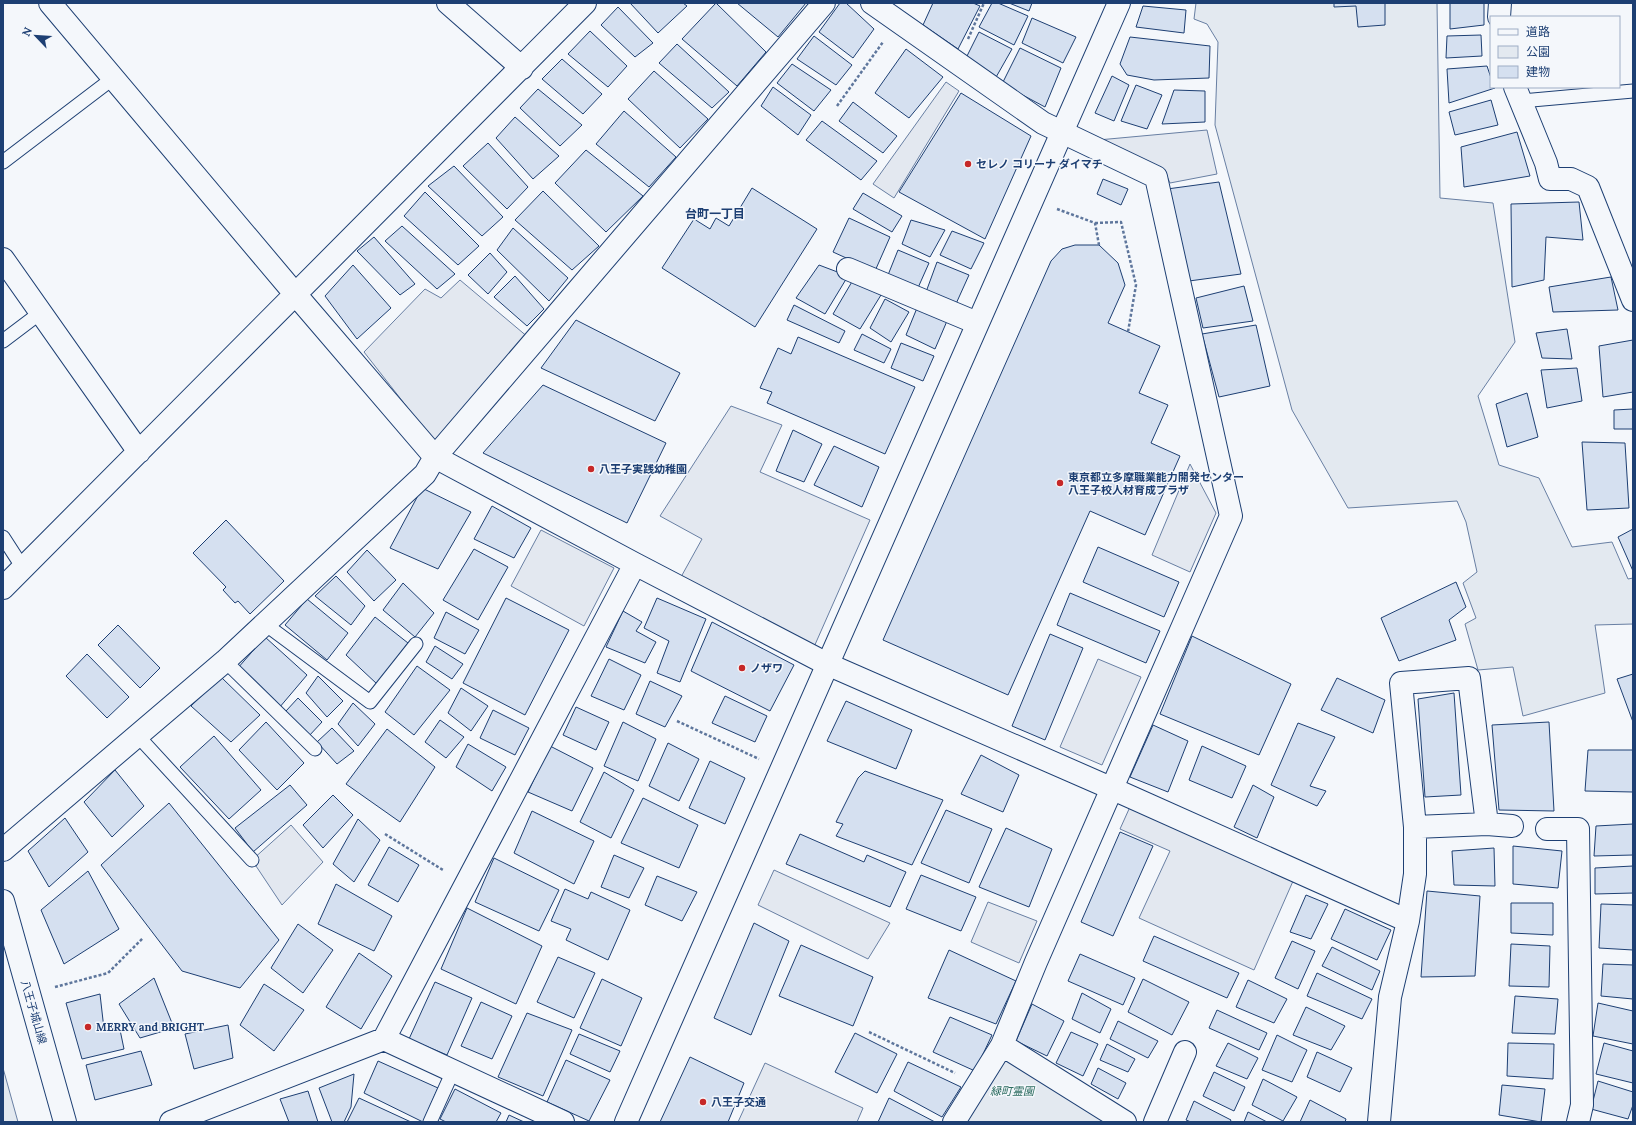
<svg xmlns="http://www.w3.org/2000/svg" width="1636" height="1125" font-family="Lora,'Noto Sans JP',serif">
<rect width="100%" height="100%" fill="#f4f7fb"/>
<path fill="#e3e9f0" stroke="#687fa3" d="M1196,3H1437L1440,198L1493,203L1515,342L1478,396L1499,465L1539,478L1572,547L1612,542L1628,579L1633,578V624L1595,625L1605,693L1523,716L1513,667L1478,670L1465,624L1476,618L1463,583L1477,572L1466,522L1457,501L1348,508L1292,410L1215,125L1218,42L1207,24L1194,19Z
M1002,1045L1113,1122H954Z
M3,1068L18,1122H3Z"/>
<path fill="#e3e8f0" stroke="#687fa3" d="M946,82L959,91L894,198L873,184Z
M1207,130L1217,174L1170,183L1164,170L1098,140Z
M460,280L529,338L436,444L364,352L425,289L441,298Z
M731,406L782,425L760,472L870,520L810,656L676,586L702,539L660,516Z
M1190,464L1216,513L1190,572L1152,555Z
M541,530L614,568L584,626L511,586Z
M1098,659L1141,677L1102,765L1060,747Z
M1134,798L1297,872L1254,970L1139,918L1170,851L1120,829Z
M291,825L323,862L282,905L252,860Z
M774,870L890,923L868,959L758,905Z
M988,902L1037,921L1019,963L971,942Z
M765,1063L863,1108L857,1122H738Z"/>
<path fill="#d5e0f0" stroke="#1d3f73" d="M630,3H683L687,6L658,33Z
M716,3L766,52L737,86L682,39Z
M737,3H806L778,37Z
M840,3H846L874,29L853,58L819,32Z
M933,3H973L980,6L958,49L923,25Z
M992,3H998L1028,16L1014,45L979,27Z
M1009,3H1032L1029,11Z
M1334,3H1385V25L1358,27L1356,6L1334,7Z
M1450,3H1484V25L1450,29Z
M1143,6L1186,10L1184,33L1136,27Z
M618,7L653,43L635,57L601,25Z
M1032,18L1076,37L1063,63L1022,43Z
M590,31L627,66L608,87L568,54Z
M979,32L1012,49L995,79L966,58Z
M1481,35L1482,56L1446,58L1447,36Z
M814,36L852,65L836,85L797,59Z
M1130,37L1210,46L1209,78L1154,80L1127,75L1120,64Z
M677,44L729,92L712,108L659,63Z
M1020,48L1061,68L1045,107L1002,84Z
M906,49L943,77L909,118L875,93Z
M562,59L602,94L583,114L542,79Z
M792,64L831,90L814,111L777,83Z
M1487,66L1491,78V87L1495,88L1449,103L1447,69Z
M654,71L708,119L680,148L628,99Z
M1112,76L1129,85L1114,121L1095,113Z
M1136,85L1162,95L1147,129L1121,121Z
M773,87L811,115L798,135L761,106Z
M538,89L582,125L560,146L520,108Z
M1174,90L1205,91V122L1162,124Z
M961,93L1031,136L985,239L899,192Z
M1491,100L1498,125L1455,135L1449,112Z
M853,102L897,136L883,153L839,121Z
M624,111L676,157L649,187L596,144Z
M515,117L559,156L533,179L496,138Z
M822,121L877,161L861,180L806,140Z
M1517,132L1530,176L1464,187L1461,147Z
M488,143L528,187L507,209L463,166Z
M586,150L643,196L606,232L555,183Z
M454,166L503,217L482,236L428,186Z
M1103,179L1128,189L1121,205L1097,194Z
M1219,182L1241,274L1189,281L1167,189Z
M752,188L817,229L755,327L662,268L694,219L710,229L716,218L729,226Z
M543,191L599,246L572,270L515,220Z
M425,192L479,246L458,265L404,216Z
M863,193L902,216L892,232L853,209Z
M1579,202L1583,240L1546,237L1544,280L1512,287L1511,204Z
M849,218L890,237L875,271L833,252Z
M911,220L945,230L930,257L902,244Z
M402,226L455,274L437,289L385,241Z
M513,228L568,278L549,301L497,250Z
M952,231L984,243L971,269L940,255Z
M374,237L415,284L400,295L357,251Z
M1075,245H1099L1118,263L1125,285L1108,323L1160,346L1139,393L1168,405L1151,443L1180,456L1145,535L1090,511L1008,695L883,640L1051,261L1062,249Z
M898,250L929,263L917,290L888,275Z
M490,253L507,272L488,294L468,275Z
M937,262L969,275L955,306L926,292Z
M353,265L391,308L357,339L325,296Z
M819,265L848,276L825,314L796,298Z
M515,276L544,309L527,326L494,297Z
M1611,277L1618,310L1553,312L1549,287Z
M853,280L881,295L860,329L833,314Z
M1244,286L1253,321L1203,328L1196,298Z
M885,299L909,312L891,342L870,328Z
M794,305L845,331L839,343L787,320Z
M917,308L947,321L935,349L906,335Z
M576,320L680,373L655,421L541,368Z
M1256,325L1270,386L1219,397L1202,334Z
M1567,329L1572,359L1542,358L1536,333Z
M862,334L891,349L884,363L854,350Z
M798,337L915,387L885,454L767,403L772,392L760,388L778,348L791,354Z
M1633,340V392L1603,397L1599,346Z
M901,343L934,356L923,381L891,368Z
M1577,368L1582,401L1547,408L1541,370Z
M543,385L666,443L627,523L483,453Z
M1527,393L1538,437L1507,447L1496,404Z
M1633,409V429H1614V410Z
M793,430L822,444L804,482L776,471Z
M1582,442L1625,443L1629,508L1587,510Z
M834,446L879,467L862,507L814,485Z
M422,488L471,512L438,569L390,548Z
M492,506L531,528L514,558L474,539Z
M226,520L284,581L250,614L238,601L235,603L223,590L226,587L193,553Z
M1633,529V571L1618,537Z
M1098,547L1179,582L1164,617L1083,582Z
M474,549L508,567L478,620L443,600Z
M367,550L396,580L374,601L347,572Z
M336,576L365,606L351,625L315,596Z
M1456,582L1466,607L1449,620L1456,640L1399,661L1381,618Z
M403,583L434,613L415,637L383,610Z
M1070,593L1160,631L1146,663L1057,625Z
M506,598L569,630L525,715L463,683Z
M657,598L706,619L680,682L657,673L669,641L644,628Z
M307,599L348,633L327,660L285,625Z
M623,611L642,622L636,631L656,642L645,663L606,647Z
M446,612L479,630L465,654L434,638Z
M375,617L408,643L377,684L346,655Z
M712,622L794,665L770,711L691,671Z
M118,625L160,668L140,688L98,645Z
M1050,634L1083,648L1045,740L1012,726Z
M1192,636L1291,684L1259,755L1160,714Z
M265,637L307,675L279,708L237,669Z
M435,646L463,664L452,679L426,662Z
M87,654L129,697L107,718L66,676Z
M609,659L641,675L624,710L591,696Z
M417,666L450,690L414,735L385,712Z
M1633,674V722L1617,679Z
M318,676L343,701L327,717L306,693Z
M221,677L260,715L231,742L191,706Z
M1337,678L1385,700L1373,733L1321,710Z
M650,681L682,696L665,727L636,714Z
M461,688L488,706L471,731L448,713Z
M1454,693L1461,795L1425,797L1418,699Z
M725,696L767,716L755,742L712,723Z
M298,698L322,722L308,737L286,711Z
M846,701L912,730L896,769L827,741Z
M353,703L375,724L358,746L338,724Z
M576,707L609,722L596,750L563,735Z
M493,710L529,728L515,755L480,738Z
M440,720L464,737L446,758L425,742Z
M266,722L304,763L277,790L239,750Z
M623,722L656,739L638,781L604,766Z
M1549,722L1554,811L1499,810L1492,725Z
M1298,723L1335,737L1310,786L1326,791L1317,806L1271,785Z
M1153,725L1188,741L1168,792L1130,777Z
M332,728L354,751L337,764L317,742Z
M387,729L435,767L400,822L346,784Z
M214,736L261,790L229,819L180,767Z
M668,743L699,759L679,801L649,786Z
M468,744L506,767L492,791L456,767Z
M550,746L593,768L572,811L528,792Z
M1202,746L1246,766L1232,798L1189,780Z
M1588,750H1633V792L1585,791Z
M981,755L1019,775L1003,812L961,794Z
M710,761L745,778L725,824L689,808Z
M115,770L144,806L112,837L84,802Z
M865,771L943,800L912,865L836,836L843,824L836,822L858,778Z
M604,772L634,790L611,838L580,822Z
M290,785L307,805L253,852L235,828Z
M1253,785L1274,797L1257,838L1234,827Z
M333,795L353,815L323,848L303,825Z
M643,798L698,825L679,868L621,843Z
M169,803L279,940L240,988L182,971L101,865Z
M946,810L992,829L969,883L921,863Z
M532,811L594,841L574,884L514,853Z
M65,818L88,852L49,887L28,851Z
M358,819L380,840L354,882L333,864Z
M1633,824V855L1594,856L1596,826Z
M1006,828L1052,849L1029,907L979,887Z
M1120,832L1153,846L1113,936L1081,922Z
M800,834L864,862L867,855L906,872L890,907L786,864Z
M1513,846L1562,851L1558,888L1513,884Z
M389,847L419,865L398,902L368,885Z
M1494,848L1495,886L1454,885L1452,851Z
M614,855L644,868L629,898L601,887Z
M494,858L559,890L539,931L475,902Z
M1633,866V893L1595,894V868Z
M88,871L119,929L64,964L41,910Z
M921,875L976,897L961,931L906,909Z
M657,876L697,892L682,921L645,905Z
M336,884L392,916L374,951L318,924Z
M565,889L588,899L591,892L630,910L608,960L566,940L571,929L551,921Z
M1427,891L1480,896L1475,976L1421,977Z
M1306,895L1328,904L1311,939L1290,932Z
M1511,903H1553V935L1511,933Z
M1601,904L1633,905V950L1599,948Z
M467,908L542,946L516,1004L441,969Z
M1345,909L1391,930L1377,960L1331,939Z
M754,923L789,941L751,1035L714,1018Z
M298,924L333,950L303,993L271,968Z
M1154,936L1239,973L1227,998L1143,961Z
M1292,941L1315,951L1298,989L1275,978Z
M1511,944L1550,946L1549,987L1509,986Z
M801,945L873,977L853,1026L779,996Z
M1332,947L1380,971L1372,990L1322,966Z
M949,950L1016,981L996,1024L928,998Z
M359,953L392,976L361,1029L326,1007Z
M1080,954L1135,978L1123,1005L1068,981Z
M558,957L595,973L574,1018L537,1002Z
M1603,964L1633,965V999L1601,996Z
M1317,973L1372,999L1362,1019L1307,996Z
M154,978L174,1028L140,1038L119,1004Z
M602,979L642,998L621,1046L580,1028Z
M1143,979L1189,1002L1172,1035L1128,1012Z
M1248,980L1287,999L1274,1023L1236,1007Z
M435,982L472,998L447,1055L409,1039Z
M264,984L304,1010L274,1051L240,1025Z
M1082,993L1111,1009L1100,1033L1072,1019Z
M100,994L104,1029L119,1025L124,1049L82,1059L66,1003Z
M1515,996L1558,999L1555,1034L1512,1033Z
M481,1002L512,1016L492,1059L461,1046Z
M1598,1003L1633,1011V1044L1593,1036Z
M1032,1004L1064,1021L1047,1056L1016,1041Z
M1306,1007L1345,1026L1331,1050L1293,1035Z
M1217,1010L1267,1033L1259,1050L1209,1028Z
M527,1013L572,1030L543,1096L498,1077Z
M950,1017L992,1035L975,1071L933,1052Z
M1118,1021L1158,1041L1148,1058L1110,1039Z
M228,1025L233,1058L194,1069L185,1034Z
M1071,1032L1098,1044L1083,1076L1056,1063Z
M855,1033L897,1054L877,1093L835,1072Z
M579,1034L620,1051L610,1072L570,1054Z
M1277,1035L1307,1050L1292,1082L1262,1070Z
M1228,1043L1258,1058L1247,1079L1216,1066Z
M1508,1043L1554,1044L1553,1079L1507,1076Z
M1604,1043L1633,1051V1083L1596,1074Z
M1107,1044L1135,1059L1128,1072L1100,1060Z
M141,1051L152,1085L95,1100L86,1065Z
M1317,1052L1352,1068L1340,1092L1307,1077Z
M690,1057L744,1083L728,1122H660Z
M566,1060L610,1080L589,1121L547,1102Z
M378,1061L438,1088L423,1122L364,1093Z
M908,1062L961,1087L942,1117L894,1091Z
M1098,1068L1126,1083L1118,1099L1091,1084Z
M1214,1072L1245,1087L1234,1111L1203,1096Z
M354,1074L351,1107L344,1122H332L319,1088Z
M1263,1079L1297,1097L1283,1121L1252,1105Z
M1598,1081L1633,1092V1105L1628,1119L1591,1109Z
M1502,1085L1545,1089L1541,1122L1499,1115Z
M455,1089L501,1113L496,1122H446L440,1119Z
M308,1091L318,1122H289L280,1099Z
M359,1098L411,1122H347Z
M889,1098L935,1122H878Z
M1310,1100L1346,1119L1345,1122H1300Z
M1194,1101L1231,1120L1230,1122H1191L1186,1120Z
M1248,1112L1267,1122H1244Z
M509,1115L524,1122H506Z"/>
<g fill="none" stroke-linecap="round" stroke-linejoin="round">
<g stroke="#1d3f73" stroke-width="15">
<path id="lane" d="M1521,101L1633,91
M3,162L112,79
M3,341L40,313
M3,537L23,568
M265,624L370,702L416,644
M225,661L315,749
M137,735L252,860
M430,1122L453,1071"/>
</g>
<g stroke="#1d3f73" stroke-width="24">
<path id="street" d="M50,3L296,295L435,457L635,564L827,664L1113,789L1408,921L1390,997L1379,1122
M448,3L522,68
M872,3L1043,123L1156,177L1231,516L1036,962L1002,1045L954,1122
M1499,17L1500,3
M1515,87L1546,163L1550,179H1571L1588,187L1633,300
M3,259L139,452
M848,269L977,323
M3,588L585,3
M1415,827L1487,824L1512,826
M1547,829H1578L1582,1105L1578,1122
M3,850L225,661L425,474L435,457L824,3
M1408,921L1415,874V827L1401,683L1469,678L1487,824
M384,1039L563,1122
M1002,1045L1125,1122
M171,1122L384,1039L635,564
M1155,1122L1185,1052"/>
</g>
<g stroke="#1d3f73" stroke-width="24">
<path id="secondary" d="M3,901L65,1122
M626,1122L1119,3"/>
</g>
<path stroke="#5e769c" stroke-width="2.5" stroke-dasharray="3 2" stroke-linecap="butt" d="M968,39L984,3
M837,106L883,42
M1057,209L1095,223L1099,245
M1095,223L1121,222L1136,285L1128,332
M677,721L759,759
M385,834L443,870
M55,987L108,973L143,938
M869,1032L955,1073"/>
<use href="#lane" stroke="#f4f7fb" stroke-width="13"/>
<use href="#street" stroke="#f4f7fb" stroke-width="22"/>
<use href="#secondary" stroke="#f4f7fb" stroke-width="22"/>
</g>
<g fill="#c62828" stroke="#f4f7fb" stroke-width="1.5">
<circle cx="968" cy="164" r="4"/>
<circle cx="591" cy="469" r="4"/>
<circle cx="1060" cy="483" r="4"/>
<circle cx="742" cy="668" r="4"/>
<circle cx="88" cy="1027" r="4"/>
<circle cx="703" cy="1102" r="4"/>
</g>
<g text-anchor="middle" stroke-width="3" stroke-linejoin="round" paint-order="stroke">
<g font-size="11" font-weight="bold" fill="#1d3f73" stroke="#f4f7fb" text-anchor="start">
<text x="976" y="168">セレノ コリーナ ダイマチ</text>
<text x="599" y="473">八王子実践幼稚園</text>
<text x="1068" y="481">東京都立多摩職業能力開発センター<tspan x="1068" dy="13">八王子校人材育成プラザ</tspan></text>
<text x="750" y="672">ノザワ</text>
<text x="96" y="1031">MERRY and BRIGHT</text>
<text x="711" y="1106">八王子交通</text>
</g>
<g font-size="11" fill="#1d3f73" stroke="#f4f7fb">
<text transform="translate(34 1012) rotate(74)" y="4">八王子城山線</text>
</g>
<g font-size="11" font-style="italic" fill="#2c6c60" stroke="#f4f7fb">
<text x="1012" y="1095">緑町霊園</text>
</g>
<g font-size="12" font-weight="bold" fill="#1d3f73" stroke="#f4f7fb">
<text x="715" y="218">台町一丁目</text>
</g>
</g>
<rect width="1636" height="1125" fill="none" stroke="#1d3f73" stroke-width="8"/>
<rect x="1490" y="16" width="130" height="72" fill="#f4f7fb" stroke="#9eadc5"/>
<rect x="1498" y="29" width="20" height="6" fill="#f4f7fb" stroke="#9eadc5"/>
<text x="1526" y="36" font-size="12" fill="#1d3f73">道路</text>
<rect x="1498" y="46" width="20" height="12" fill="#e3e9f0" stroke="#9eadc5"/>
<text x="1526" y="56" font-size="12" fill="#1d3f73">公園</text>
<rect x="1498" y="66" width="20" height="12" fill="#d5e0f0" stroke="#9eadc5"/>
<text x="1526" y="76" font-size="12" fill="#1d3f73">建物</text>
<g transform="translate(36 36) rotate(295)" stroke="#f4f7fb" stroke-width="3" paint-order="stroke">
<path d="M0-3L7 15L0 10L-7 15Z" fill="#1d3f73"/>
<text y="-6" font-size="11" font-weight="bold" text-anchor="middle" fill="#1d3f73">N</text>
</g>
</svg>
